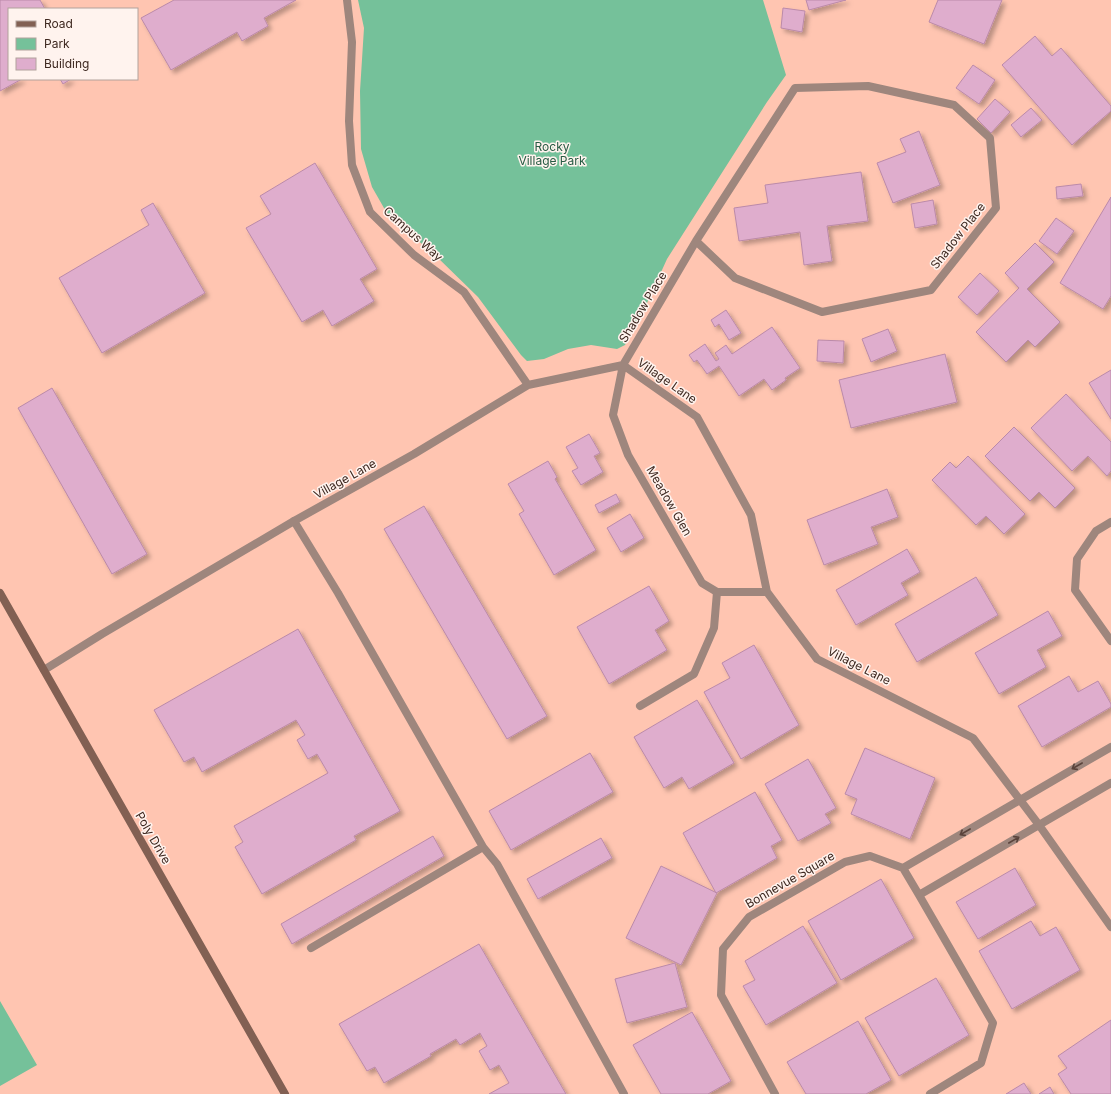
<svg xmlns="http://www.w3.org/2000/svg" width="1111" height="1094" font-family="Inter,sans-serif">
<defs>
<filter id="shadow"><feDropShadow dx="3.5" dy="3.5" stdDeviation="2" flood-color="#0004"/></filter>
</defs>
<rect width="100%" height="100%" fill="#ffc5b1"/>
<path fill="#75c19a" d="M358,0H763L786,75L767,102L667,259L647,303L625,345L617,349L591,345L568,349L544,359L527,361L521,355L478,297L435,255L388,215L372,187L361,149L360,91L364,28Z
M0,1001L37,1065L0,1086Z"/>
<path fill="#dfadcd" stroke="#bb8aa9" filter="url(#shadow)" d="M0,0H40L45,9H9V79H22L0,91Z
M174,0H296L264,18L268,26L242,41L237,32L171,70L141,18Z
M806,0H846L809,10Z
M938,0H1002L984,44L929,22Z
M783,8L805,11L802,32L781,28Z
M1035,36L1052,56L1061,48L1111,106V111L1072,145L1002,65Z
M973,65L995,80L979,104L956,88Z
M60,79H71L63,84Z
M995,99L1010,112L991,133L977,119Z
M1031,108L1042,120L1021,137L1011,125Z
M919,131L940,185L893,203L877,163L906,152L900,139Z
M315,163L377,269L360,279L374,301L332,326L323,310L302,322L246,228L271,214L260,196Z
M861,172L868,221L827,226L832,261L804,265L800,232L739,241L734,208L768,203L765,185Z
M1081,184L1083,196L1057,199L1056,187Z
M1111,197V296L1103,309L1060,283Z
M933,200L937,224L915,228L911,204Z
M153,203L205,293L102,353L59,278L149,225L141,210Z
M1056,218L1074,231L1057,254L1039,241Z
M1035,243L1054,262L1027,289L1060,322L1035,347L1028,340L1006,362L976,332L1019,288L1005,273Z
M980,273L999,291L977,315L958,297Z
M726,310L741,333L729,340L719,324L715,327L711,320Z
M772,327L800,368L785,378L786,380L772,390L764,379L739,396L719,366L707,374L697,360L694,362L689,355L705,344L716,361L719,359L715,353L726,345L732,354Z
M888,329L897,351L871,362L862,339Z
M818,340L844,341L843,363L817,361Z
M945,354L957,402L851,428L839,380Z
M1111,370V419L1089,383Z
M52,388L147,554L112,574L18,408Z
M1066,394L1111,442V471L1107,476L1088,456L1072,471L1031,428Z
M1014,427L1075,488L1055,508L1039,492L1030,501L985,456Z
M589,434L600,453L594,456L603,472L581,485L572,471L578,468L566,447Z
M968,456L1025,514L1004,534L986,516L976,525L932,480L950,462L956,468Z
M548,461L557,477L555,479L596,550L554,575L519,514L524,511L508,484Z
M887,489L898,517L871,527L878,544L824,565L807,520Z
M616,494L620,502L599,513L595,505Z
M424,506L547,716L507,739L384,529Z
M630,514L644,538L621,552L607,528Z
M907,549L920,572L901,583L908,595L856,625L836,590Z
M976,577L998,615L917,662L895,624Z
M649,586L669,621L655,630L667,650L609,684L577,627Z
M1048,611L1062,636L1037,650L1046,667L999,694L975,653Z
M298,629L400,811L354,836L356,840L262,894L235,847L243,842L234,826L328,773L317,754L308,759L297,740L305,735L296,720L202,772L194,757L184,762L154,710Z
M754,645L799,725L741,759L704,692L730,678L722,663Z
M1069,676L1078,692L1098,681L1111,704V707L1042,747L1018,706Z
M697,700L734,763L689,789L682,777L664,788L634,737Z
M865,748L935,778L910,839L851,814L857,799L845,794Z
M590,753L613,792L511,850L489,811Z
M808,759L836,808L825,814L831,823L798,841L765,784Z
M755,792L782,840L771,846L777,858L716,893L683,833Z
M433,836L444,856L292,944L281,924Z
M601,838L612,858L538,899L527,879Z
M661,866L717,893L681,965L626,938Z
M1015,868L1036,905L978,939L956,902Z
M881,879L914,938L841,980L808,921Z
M1031,921L1040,936L1056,927L1080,970L1012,1009L979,951Z
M803,926L837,983L766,1025L743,986L755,980L745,961Z
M479,944L566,1094H489L509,1083L499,1065L490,1070L479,1051L487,1046L480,1033L460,1045L456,1039L430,1054L431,1056L384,1083L375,1067L367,1071L339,1024Z
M675,963L687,1007L627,1023L615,979Z
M936,978L969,1035L899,1076L865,1018Z
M692,1012L731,1081L708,1094H661L633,1045Z
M1111,1020V1094H1071L1058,1074L1067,1068L1058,1056Z
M858,1021L891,1080L866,1094H806L787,1062Z
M1024,1083L1031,1094H1006Z
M1050,1087L1054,1094H1039Z"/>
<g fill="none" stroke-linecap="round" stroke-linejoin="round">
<path stroke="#9e867d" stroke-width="8" d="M294,521L338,593L483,847L497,864L624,1094
M640,706L694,674L714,628L717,592
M311,948L483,847"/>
<path stroke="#9e867d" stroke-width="8" d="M347,0L352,42L349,121L352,165L370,212L414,255L464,292L528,385
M868,86L954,105L990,138L996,208L931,290L822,312L735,278L696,241L795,88Z
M696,241L623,365L613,415L628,455L702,583L717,592H767
M1111,522L1096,531L1077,559L1075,590L1111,641
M44,670L102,634L294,521L414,454L528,385L623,365L697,417L751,515L767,592L817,659L973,738L1039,825L1111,927
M903,868L1111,747
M919,895L1111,783
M775,1094L721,995L723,949L749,917L845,862L870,856L903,868L919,895L993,1023L981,1063L930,1094"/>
<path stroke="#826053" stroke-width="8" d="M0,593L285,1094"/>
</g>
<defs><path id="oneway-shaft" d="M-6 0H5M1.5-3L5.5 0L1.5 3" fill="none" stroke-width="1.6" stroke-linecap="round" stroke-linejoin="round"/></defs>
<g stroke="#5b443c">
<use href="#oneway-shaft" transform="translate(1077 766) rotate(150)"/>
<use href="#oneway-shaft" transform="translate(965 832) rotate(150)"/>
<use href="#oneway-shaft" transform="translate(1014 840) rotate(-30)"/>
</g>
<g text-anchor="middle" stroke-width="3" stroke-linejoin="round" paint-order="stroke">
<g font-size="12" fill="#285b43" stroke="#fff3ee">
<text x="552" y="151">Rocky<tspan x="552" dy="14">Village Park</tspan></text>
</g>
<g font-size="12" fill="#3e2820" stroke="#fff3ee">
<text transform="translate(413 234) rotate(42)" y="4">Campus Way</text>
<text transform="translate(958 236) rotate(-52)" y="4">Shadow Place</text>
<text transform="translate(643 307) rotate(-59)" y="4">Shadow Place</text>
<text transform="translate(667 381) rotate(35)" y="4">Village Lane</text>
<text transform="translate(345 479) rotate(-29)" y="4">Village Lane</text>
<text transform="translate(669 501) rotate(60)" y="4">Meadow Glen</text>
<text transform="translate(859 666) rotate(27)" y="4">Village Lane</text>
<text transform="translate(153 838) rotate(60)" y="4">Poly Drive</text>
<text transform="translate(790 880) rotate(-30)" y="4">Bonnevue Square</text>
</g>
</g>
<rect x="8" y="8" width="130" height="72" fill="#fff3ee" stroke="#b2a29c"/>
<rect x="16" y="21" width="20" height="6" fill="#826053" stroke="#b2a29c"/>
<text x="44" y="28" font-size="12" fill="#3e2820">Road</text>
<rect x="16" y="38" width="20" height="12" fill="#75c19a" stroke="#b2a29c"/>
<text x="44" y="48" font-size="12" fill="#3e2820">Park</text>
<rect x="16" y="58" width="20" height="12" fill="#dfadcd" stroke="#b2a29c"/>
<text x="44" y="68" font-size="12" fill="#3e2820">Building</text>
</svg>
